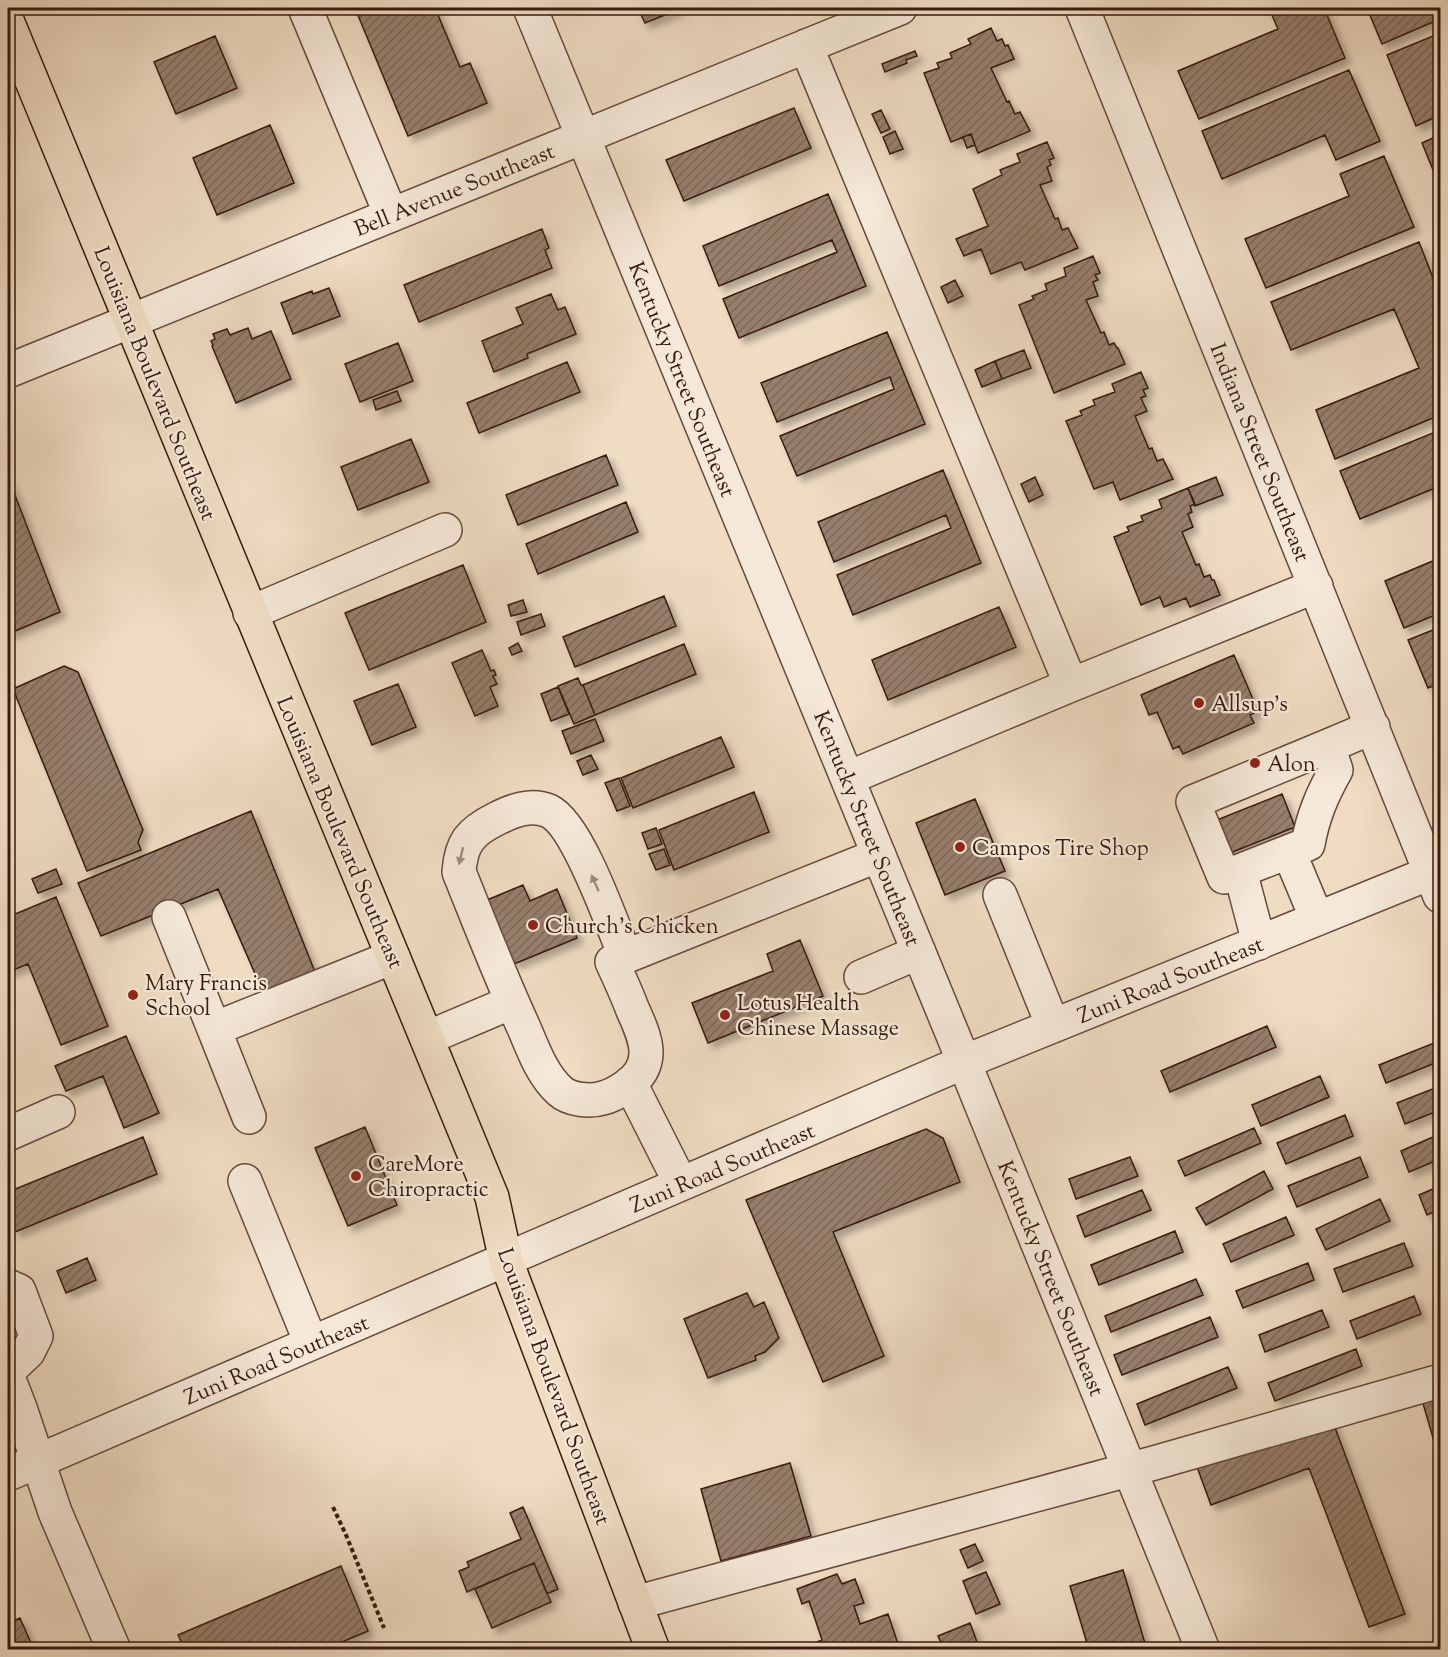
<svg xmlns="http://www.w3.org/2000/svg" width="1448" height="1657" font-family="'Sorts Mill Goudy',serif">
<defs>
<pattern id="building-hatch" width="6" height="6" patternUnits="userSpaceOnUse" patternTransform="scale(1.5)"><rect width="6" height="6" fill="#977f6d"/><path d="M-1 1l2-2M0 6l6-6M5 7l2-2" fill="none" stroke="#7c6758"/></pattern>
<filter id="shadow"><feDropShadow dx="5.5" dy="5.5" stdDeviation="3" flood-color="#0004"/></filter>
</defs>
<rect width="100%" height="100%" fill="#efdcc3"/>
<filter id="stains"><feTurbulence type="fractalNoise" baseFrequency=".00333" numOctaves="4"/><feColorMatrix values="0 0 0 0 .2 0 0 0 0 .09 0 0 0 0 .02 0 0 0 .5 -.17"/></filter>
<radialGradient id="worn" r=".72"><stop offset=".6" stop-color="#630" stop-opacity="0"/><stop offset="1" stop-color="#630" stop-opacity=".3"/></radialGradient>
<path fill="url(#building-hatch)" stroke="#371a0f" stroke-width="1.5" filter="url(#shadow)" d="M355,8H435L460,67L470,63L487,103L408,136Z
M638,8H682L645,23Z
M1269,8H1324L1345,58L1199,119L1178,71L1278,29Z
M1367,8H1440V19L1382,44Z
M991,28L997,41L1002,39L1005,46L1008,45L1014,59L991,68L1007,102L1009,101L1015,114L1020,112L1030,131L978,153L971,134L951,142L924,73L939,68L937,63L952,58L950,53L971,44L968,39Z
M1440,33V115L1416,126L1387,55Z
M215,36L237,88L176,114L154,62Z
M915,51L917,56L906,60L907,63L885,72L882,64Z
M1349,70L1380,141L1336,160L1325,135L1222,179L1202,131Z
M794,108L811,148L684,201L666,160Z
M881,110L890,129L881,133L872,114Z
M270,125L294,183L217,215L193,158Z
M895,131L903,149L890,154L883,137Z
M971,134L975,145L967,148L963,137Z
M1440,135V187L1422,143Z
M1047,142L1054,158L1049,160L1051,165L1047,167L1052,181L1040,185L1055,219L1058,218L1062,230L1068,228L1078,248L1025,270L1021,262L991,274L981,249L964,256L956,239L988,226L973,189L1002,175L1000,170L1020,162L1017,154Z
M1384,156L1414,227L1266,288L1245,239L1349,196L1340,174Z
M828,194L866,286L739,338L723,299L837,252L832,240L719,286L703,246Z
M542,229L549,248L545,250L552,268L419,322L404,285Z
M1419,242L1440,296V415L1335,459L1316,410L1419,368L1394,309L1291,350L1271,302Z
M1093,256L1100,273L1095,275L1098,280L1093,282L1098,296L1086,300L1101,333L1104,332L1109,345L1114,343L1117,348H1118L1125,364L1054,393L1019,305L1034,299L1032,296L1047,290L1045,284L1066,276L1064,268Z
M955,280L963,296L948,303L941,287Z
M329,288L340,316L293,334L281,303L312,291L313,294Z
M551,294L558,310L565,307L576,334L527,354L528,358L494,372L482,341L523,324L516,308Z
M248,328L252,339L271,331L291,379L236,403L212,346L213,345L211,341L215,339L213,334L227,329L230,335Z
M887,332L925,424L797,476L780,436L894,389L890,377L777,422L761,383Z
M398,343L413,381L360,402L345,364Z
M1024,350L1031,368L1002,379L995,361Z
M995,361L1002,379L982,387L975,370Z
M567,362L580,392L479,433L467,403Z
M1141,372L1148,388L1143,390L1146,396L1141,398L1147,411L1135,416L1149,449L1152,448L1157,461L1163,459L1173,479L1120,500L1113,482L1094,489L1066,421L1082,415L1080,411L1095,405L1093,400L1115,392L1112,384Z
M397,391L401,401L376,410L373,400Z
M1440,430V486L1360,519L1340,471Z
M411,439L429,482L358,510L341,467Z
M606,455L618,485L518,525L506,495Z
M943,470L981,563L853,615L837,575L951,528L946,515L834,562L818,522Z
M8,477L60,612L8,634Z
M1035,477L1043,495L1029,502L1021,484Z
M1216,477L1223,495L1195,506L1188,488Z
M1188,488L1195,504L1190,506L1192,512L1188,514L1193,527L1182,532L1196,565L1199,564L1204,577L1210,575L1212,580H1214L1220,595L1190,607L1186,598L1164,607L1160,597L1141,605L1114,537L1129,531L1127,527L1143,521L1141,516L1162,508L1159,500Z
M626,502L638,532L538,574L526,544Z
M1440,558V613L1404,628L1385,581Z
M463,565L486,622L369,670L345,613Z
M664,596L676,626L575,667L563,637Z
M523,600L527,612L511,616L508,605Z
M999,607L1016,647L888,700L872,660Z
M541,614L545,626L521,635L517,622Z
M1440,627V683L1428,688L1408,640Z
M518,643L522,651L512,655L509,648Z
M684,644L696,674L595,715L583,685Z
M482,650L491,671L494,670L496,675L493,676L497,684L490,687L498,706L475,716L452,663Z
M1234,655L1258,711L1250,715L1254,723L1183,754L1179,746L1173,749L1157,712L1149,715L1141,695Z
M64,666L78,672L143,830L138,842L141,850L87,871L13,689Z
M578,678L581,685H583L595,715L574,724L558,686Z
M398,684L416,727L372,745L354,701Z
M558,687L569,714L551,721L541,694Z
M595,719L604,741L571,754L562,731Z
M721,737L734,767L633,808L621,778Z
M591,755L598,769L583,775L577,761Z
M619,778L630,806L617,811L605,783Z
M754,792L769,832L674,870L659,830Z
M1282,794L1295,827L1225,855L1212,822Z
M975,799L1005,871L945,895L916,823Z
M251,811L315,972L263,992L218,889L101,936L78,883Z
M656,828L662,844L648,849L642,833Z
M664,849L670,865L656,870L649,854Z
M56,869L62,884L38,893L32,879Z
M523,885L530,901L557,889L577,938L514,964L508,950L500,954L487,900Z
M56,897L108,1026L61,1045L28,964L8,972V917Z
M800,940L823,996L708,1043L692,1003L773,971L767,954Z
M1267,1026L1276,1047L1170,1092L1161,1071Z
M126,1036L159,1113L124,1128L103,1076L66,1091L55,1066Z
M1439,1041L1440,1061L1386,1083L1379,1065Z
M1320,1076L1329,1097L1261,1126L1252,1105Z
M1440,1086V1110L1405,1124L1397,1103Z
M1345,1115L1353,1136L1286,1164L1277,1143Z
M365,1127L397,1205L348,1226L315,1148Z
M1254,1128L1261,1143L1185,1176L1178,1161Z
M926,1129L943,1138L960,1182L833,1232L884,1356L823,1382L746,1200Z
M1440,1134V1159L1409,1172L1401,1151Z
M143,1137L157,1174L15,1232L8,1213V1192Z
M1130,1157L1138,1176L1076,1199L1069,1179Z
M1360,1157L1368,1177L1297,1207L1288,1186Z
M1264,1171L1273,1189L1206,1225L1196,1208Z
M1440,1186V1209L1427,1215L1419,1195Z
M1142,1190L1151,1210L1085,1237L1077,1216Z
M1380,1199L1390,1221L1326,1250L1316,1229Z
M1286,1217L1294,1235L1231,1262L1223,1244Z
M1175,1231L1183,1252L1099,1285L1091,1265Z
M1404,1243L1413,1266L1343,1292L1334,1269Z
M87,1258L96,1280L66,1293L57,1271Z
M1308,1263L1314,1280L1243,1308L1236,1291Z
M1196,1279L1203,1295L1111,1332L1105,1316Z
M747,1293L754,1307L764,1302L779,1338L765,1352L755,1356L756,1360L708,1378L684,1319Z
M1414,1296L1421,1314L1357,1339L1350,1321Z
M1322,1310L1329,1327L1265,1352L1259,1335Z
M1210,1317L1218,1337L1122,1375L1114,1355Z
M1356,1349L1362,1366L1275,1401L1268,1383Z
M1228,1367L1237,1388L1145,1425L1137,1404Z
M1440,1394V1447L1436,1448L1422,1400Z
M1331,1417L1405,1614L1369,1627L1309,1468L1211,1505L1197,1467Z
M790,1463L811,1536L721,1561L701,1489Z
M523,1507L558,1589L547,1594L534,1563L467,1592L459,1571L469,1567L467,1562L521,1539L510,1513Z
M975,1544L983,1561L968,1568L960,1550Z
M534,1563L551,1602L492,1628L475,1589Z
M341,1566L368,1631L323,1650H185L178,1635Z
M1123,1570L1147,1650H1089L1070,1586Z
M986,1572L1000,1604L976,1614L963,1581Z
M837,1574L842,1584L855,1579L864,1603L854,1606L860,1624L888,1614L900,1650H793L800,1647V1649L822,1640L809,1601L802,1604L797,1589Z
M20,1618L34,1650H8V1623Z
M970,1623L980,1650H944L938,1636Z"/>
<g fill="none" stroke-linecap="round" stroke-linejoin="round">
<g stroke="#654a3c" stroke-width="36">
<path id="minor" d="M305,8L391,215
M530,8L964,1062L1203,1650
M1082,8L1440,896
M806,46L1071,685
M8,371L900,8
M250,613L445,530
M1328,746L1336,770C1322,795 1313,816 1308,844L1224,877L1193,802L1328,746L1373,727
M848,778L1071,685L1316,586
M1289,852L1317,919
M1240,871L1259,943
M1000,895L1053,1026
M169,917L214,1029L393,957
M625,956C612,924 578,825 549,811C531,803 512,811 496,819C470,832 461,843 459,872C480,924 500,976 524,1028C533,1049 542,1075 560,1091C570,1100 590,1102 603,1098C611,1096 618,1092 624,1088C658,1065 646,1039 632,1008C626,992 619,977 612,962L879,855
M861,977L919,952
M214,1029L249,1117
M427,1038L512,1002
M630,1083L681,1184
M8,1134L58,1112
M245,1181L311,1343
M8,1286L19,1291L36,1336L28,1352L8,1371
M8,1377L20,1408L55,1512L114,1650
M8,1474L964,1062L1440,869
M635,1603L1154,1463L1440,1381"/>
</g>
<g stroke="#371a0f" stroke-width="36">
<path id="major" d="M8,23L492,1197L506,1261L653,1650"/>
</g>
<path stroke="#371a0f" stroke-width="4" stroke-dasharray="4.5 3" stroke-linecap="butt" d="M333,1507L346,1535L384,1628"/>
<use href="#minor" stroke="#f5e8d8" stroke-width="33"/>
<use href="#major" stroke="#efdcc3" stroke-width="33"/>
</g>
<defs><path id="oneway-solid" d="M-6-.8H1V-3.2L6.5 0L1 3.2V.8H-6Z" transform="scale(1.5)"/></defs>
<g fill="#a08b7e">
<use href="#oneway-solid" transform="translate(461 856) rotate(103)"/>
<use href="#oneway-solid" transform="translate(595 883) rotate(-114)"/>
</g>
<g fill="#8f2418" stroke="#f5e8d8" stroke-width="2">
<circle cx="1199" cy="703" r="6"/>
<circle cx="1255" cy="763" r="6"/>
<circle cx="960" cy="847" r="6"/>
<circle cx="533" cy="925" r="6"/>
<circle cx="133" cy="995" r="6"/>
<circle cx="725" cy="1015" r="6"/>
<circle cx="356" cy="1176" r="6"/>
</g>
<g text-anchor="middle" stroke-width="4.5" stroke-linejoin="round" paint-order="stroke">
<g font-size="22" fill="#371a0f" stroke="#f5e8d8">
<text transform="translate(454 189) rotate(-22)" y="8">Bell Avenue Southeast</text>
<text transform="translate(683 379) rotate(68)" y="8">Kentucky Street Southeast</text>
<text transform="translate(156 383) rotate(68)" y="8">Louisiana Boulevard Southeast</text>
<text transform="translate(1261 452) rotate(68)" y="8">Indiana Street Southeast</text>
<text transform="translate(868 828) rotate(68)" y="8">Kentucky Street Southeast</text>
<text transform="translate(341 832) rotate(67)" y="8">Louisiana Boulevard Southeast</text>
<text transform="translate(1170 979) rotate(-22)" y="8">Zuni Road Southeast</text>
<text transform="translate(722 1167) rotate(-23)" y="8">Zuni Road Southeast</text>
<text transform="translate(1052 1278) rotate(68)" y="8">Kentucky Street Southeast</text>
<text transform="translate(276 1359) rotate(-23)" y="8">Zuni Road Southeast</text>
<text transform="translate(555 1386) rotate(70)" y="8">Louisiana Boulevard Southeast</text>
</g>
<g font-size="22" fill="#371a0f" stroke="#f5e8d8" text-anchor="start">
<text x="1211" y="711">Allsup's</text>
<text x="1267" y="771">Alon</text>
<text x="972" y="855">Campos Tire Shop</text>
<text x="545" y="933">Church's Chicken</text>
<text x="145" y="990">Mary Francis<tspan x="145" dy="25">School</tspan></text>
<text x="737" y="1010">Lotus Health<tspan x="737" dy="25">Chinese Massage</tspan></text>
<text x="368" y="1171">CareMore<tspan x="368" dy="25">Chiropractic</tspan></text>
</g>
</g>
<rect width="1448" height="1657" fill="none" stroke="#efdcc3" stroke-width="30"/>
<rect x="9" y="9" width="1430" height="1639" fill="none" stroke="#371a0f" stroke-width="3"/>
<rect x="15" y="15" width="1418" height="1627" fill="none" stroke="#371a0f" stroke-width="1.5"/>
<rect width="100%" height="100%" filter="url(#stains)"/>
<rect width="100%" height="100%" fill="url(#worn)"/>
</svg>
